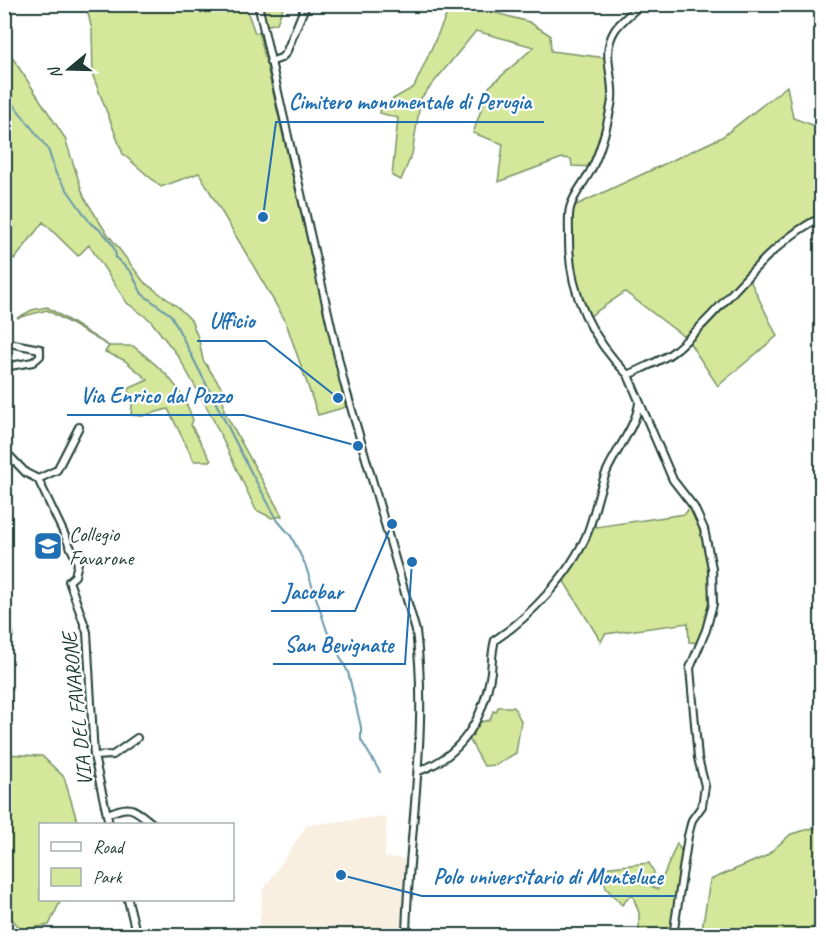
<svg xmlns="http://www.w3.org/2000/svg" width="826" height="940" font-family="Caveat,sans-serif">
<rect width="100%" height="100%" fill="#fff"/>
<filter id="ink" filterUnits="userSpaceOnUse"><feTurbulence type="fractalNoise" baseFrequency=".0167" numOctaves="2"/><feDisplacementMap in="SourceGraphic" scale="12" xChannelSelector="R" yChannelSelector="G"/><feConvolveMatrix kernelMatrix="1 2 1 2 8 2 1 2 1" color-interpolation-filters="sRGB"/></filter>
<g filter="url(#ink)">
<path fill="#f8efe1" d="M387,816L385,857L410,859L406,935L258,936L263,890L307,825Z"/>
<path fill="#d4e79b" stroke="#7a9268" stroke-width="1.5" d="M86,5H245L255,33L259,32L346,407L318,415L285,320L199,173L161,187L123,154L93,76L92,30Z
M260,5H284L277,23L265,26Z
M451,5H475L474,7L529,22L550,35L551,51L607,58L613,91L593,167L572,166L571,159L562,158L498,182L503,144L473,133L489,87L534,47L476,31L421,98L412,154L401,180L392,176L398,118L380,113L381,106L414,87Z
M4,50L14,60L65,138L84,197L104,229L144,282L178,307L191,320L199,340L203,360L223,390L224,411L282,516L272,518L256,510L210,413L178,356L150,320L127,303L89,245L78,256L43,222L15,259L5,254Z
M787,86L793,118L821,128V217L793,235L748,276L777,336L718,386L687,339L625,292L587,318L573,283L570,208L722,137Z
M47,307L109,346H133C162,369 181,384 193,420L191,425L211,461H194L168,409L142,416L131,415L132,405L128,389L148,380L124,360L105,352L109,346L47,310L17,318L32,310Z
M692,504L704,529L713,604L701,643L689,642L688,623L605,634L601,642L562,578L592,519L596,527L685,514Z
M4,598L14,635L5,650H4Z
M498,707H514L521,721L516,753L496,765L484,766L468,737L475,723L490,720L493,711L496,712Z
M4,754L42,756L64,777L78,824H40V900H61L49,925L21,930L9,915L5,918Z
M821,826V935H694L702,930L710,880L766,856L791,834Z
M677,843L684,857L674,935H639V913L632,894L622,905L606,888L601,868L649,863L654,872L651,886L658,889Z"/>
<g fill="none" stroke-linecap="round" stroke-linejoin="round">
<path stroke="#6897aa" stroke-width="2" d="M4,92L48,149L56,174L91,224C103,230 116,245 116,258L131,272L142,294L171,315L252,474L278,521L291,536L305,564L327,631L348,672L361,727V740L380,772"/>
<g stroke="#1f3d34" stroke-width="10">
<path id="minor" d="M258,4L344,383L416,631C429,733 408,834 406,936
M270,62L281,58L286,53L306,4
M4,367L33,362L40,356V349L14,344
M628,375C589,336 568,291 569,236C569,227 568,216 570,208C574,193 586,181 592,168C601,150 607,126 611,106C617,81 599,55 615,30C621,21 633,12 641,4
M4,450L26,473L38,479L78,563L75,576L69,581L87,632L94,756L109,824
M38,479L57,470L79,427
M94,756L113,755L137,738
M419,771C463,755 484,717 491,672C492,661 492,650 495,640C530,617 571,573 587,534C595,514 598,492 606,473C616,449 635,429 639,403
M108,814C131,803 134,809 153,824
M128,900L137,936
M673,936L688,836L692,820L702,806L705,786L698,758L690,668L706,630L713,604L712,568L704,529L694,507L673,480L628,375C640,369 663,360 673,352C721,314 765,243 822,217"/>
</g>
<use href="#minor" stroke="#fff" stroke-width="6"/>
</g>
</g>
<defs>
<g id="university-square" transform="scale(1.5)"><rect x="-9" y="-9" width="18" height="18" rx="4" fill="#1f6fb2" stroke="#fff"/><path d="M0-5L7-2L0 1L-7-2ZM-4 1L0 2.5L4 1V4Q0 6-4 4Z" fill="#fff"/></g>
</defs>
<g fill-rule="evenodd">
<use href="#university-square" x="48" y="546"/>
</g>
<g text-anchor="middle" stroke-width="4.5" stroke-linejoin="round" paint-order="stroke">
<g font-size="21" fill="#1f3d34" stroke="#fff" text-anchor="start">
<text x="69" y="541">Collegio<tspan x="69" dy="24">Favarone</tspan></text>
</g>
<g font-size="21" fill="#1f3d34" stroke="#fff">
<text transform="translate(77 709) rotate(-96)" y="7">VIA DEL FAVARONE</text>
</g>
</g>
<path fill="none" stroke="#1f6fb2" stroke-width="2" d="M263 217L276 122H544M338 398L266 341H197M358 446L244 415H67M392 524L355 611H271M412 562L405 664H273M341 875L422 896H675"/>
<g fill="#1f6fb2" stroke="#fff" stroke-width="2">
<circle cx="263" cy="217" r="6"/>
<circle cx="338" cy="398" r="6"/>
<circle cx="358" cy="446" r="6"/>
<circle cx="392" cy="524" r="6"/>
<circle cx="412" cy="562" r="6"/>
<circle cx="341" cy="875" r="6"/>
</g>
<g font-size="22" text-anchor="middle" font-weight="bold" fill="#1f6fb2" stroke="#fff" stroke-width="4.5" stroke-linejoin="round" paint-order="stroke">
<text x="410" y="109">Cimitero monumentale di Perugia</text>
<text x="232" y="328">Ufficio</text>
<text x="156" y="403">Via Enrico dal Pozzo</text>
<text x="313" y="599">Jacobar</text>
<text x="339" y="652">San Bevignate</text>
<text x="548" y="884">Polo universitario di Monteluce</text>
</g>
<rect width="826" height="940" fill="none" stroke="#fff" stroke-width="24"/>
<rect x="12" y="12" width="802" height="916" fill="none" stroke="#1f3d34" stroke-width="2" filter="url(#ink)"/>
<rect x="39" y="823" width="195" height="78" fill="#ffffff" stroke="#a5b1ae" stroke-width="1.5"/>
<rect x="51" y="842" width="30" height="9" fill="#ffffff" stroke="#a5b1ae" stroke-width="1.5"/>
<text x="93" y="853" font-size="18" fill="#1f3d34">Road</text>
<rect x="51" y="868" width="30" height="18" fill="#d4e79b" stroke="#a5b1ae" stroke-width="1.5"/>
<text x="93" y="883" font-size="18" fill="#1f3d34">Park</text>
<g transform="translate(69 69) rotate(251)" stroke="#ffffff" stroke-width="4.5" paint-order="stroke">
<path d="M0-4.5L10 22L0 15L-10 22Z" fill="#1f3d34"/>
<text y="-9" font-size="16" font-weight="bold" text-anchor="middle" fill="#1f3d34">N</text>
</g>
</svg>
